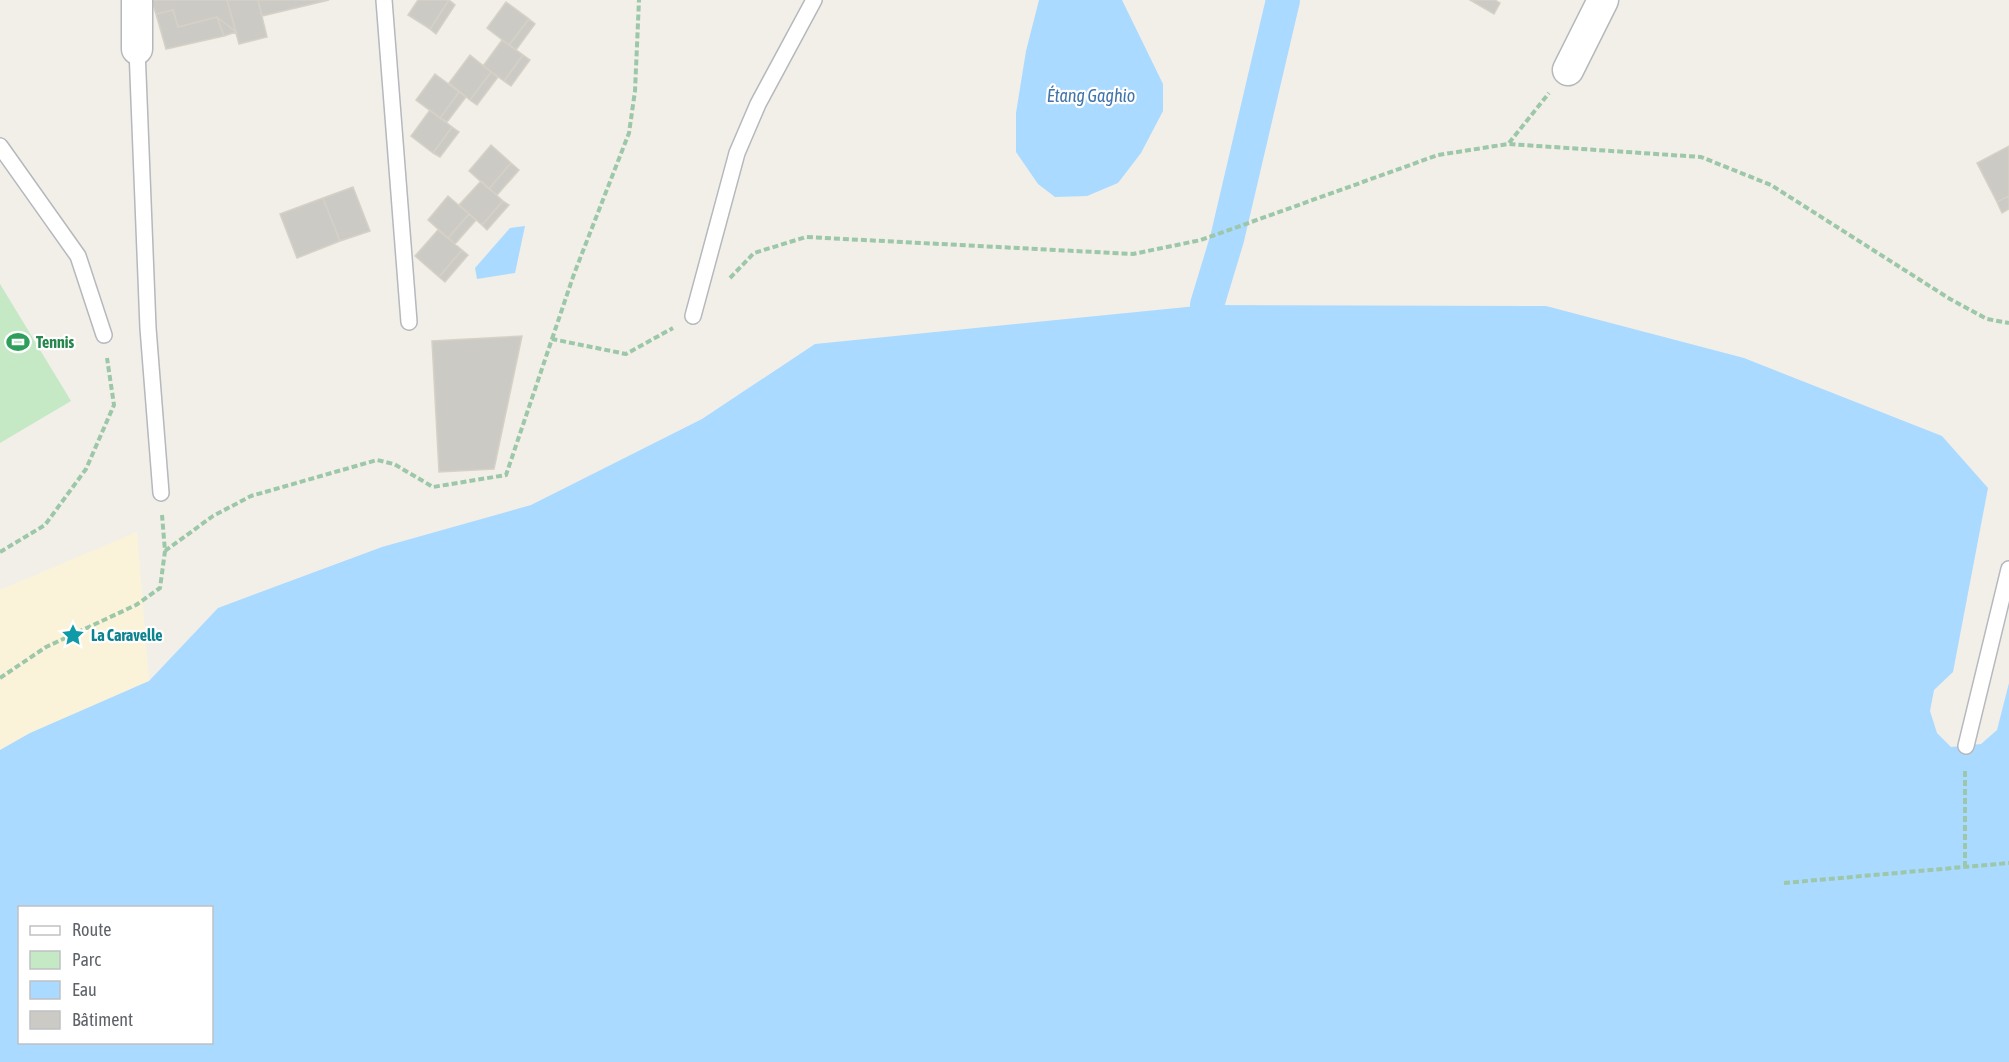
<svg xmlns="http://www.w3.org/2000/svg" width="2009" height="1062" font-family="'Asap Condensed',sans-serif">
<rect width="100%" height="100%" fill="#f1efe8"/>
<path fill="#c5e8c5" d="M0,284L71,401L0,443Z"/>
<path fill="#fbf3d9" d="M137,532L149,681L30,733L0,750V590Z"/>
<path fill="#aadaff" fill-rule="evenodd" d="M1039,0H1122L1163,84V111L1141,153L1118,183L1087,196L1055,197L1038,184L1016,152V113L1026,51Z
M525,226L515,273L477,279L475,268L510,228Z
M1207,305L1546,306L1744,358L1942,436L1988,488L1953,672L1934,690L1930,711L1937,733L1951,747L1981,744L1997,730L2009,683V1062H0V750L30,733L149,681L218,608L382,547L531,505L702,419L815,344ZM20,908H212V1042H20Z"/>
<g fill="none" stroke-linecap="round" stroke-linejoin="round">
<path stroke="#aadaff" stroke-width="34" d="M1207,305L1227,239L1283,0"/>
</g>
<path fill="#cccac5" stroke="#d6d1c6" stroke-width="1.5" d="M156,0H227L236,32L217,17L178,27L173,10L156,14L152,1Z
M227,0H258L267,37L239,44Z
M258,0H329L262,16Z
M418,0H449L430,29L408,15Z
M449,0L455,5L436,34L430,29Z
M1470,0H1495L1500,3L1494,14Z
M506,2L529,19L509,45L487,28Z
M173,10L178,27L217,17L224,36L166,49L156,14Z
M217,17L236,32L224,36Z
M529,19L535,24L516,50L509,45Z
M502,40L523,55L504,81L483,66Z
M470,55L491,72L470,100L449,83Z
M523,55L530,60L511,86L504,81Z
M491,72L498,77L477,105L470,100Z
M435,74L459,92L440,118L416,100Z
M459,92L466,97L447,122L440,118Z
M430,110L452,127L433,153L411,136Z
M452,127L459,132L440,157L433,153Z
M491,145L511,163L489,189L469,171Z
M2009,146V196L1997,202L1977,163Z
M511,163L519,170L497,195L489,189Z
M481,181L503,201L482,225L459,205Z
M353,187L370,231L340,241L323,198Z
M448,196L469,214L448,238L428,220Z
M2009,196V209L2002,213L1997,202Z
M323,198L340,241L297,258L280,214Z
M503,201L509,205L487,230L482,225Z
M469,214L476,220L455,244L448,238Z
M438,230L462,250L439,277L415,256Z
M462,250L468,255L445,282L439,277Z
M522,336L494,469L439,472L432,341Z"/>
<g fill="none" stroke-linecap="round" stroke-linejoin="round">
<g stroke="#b5b8bc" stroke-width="18">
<path id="service" d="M384,0L409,322
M137,49L148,328L161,493
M0,146L78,256L104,335
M693,316L737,153L758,104L814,0
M1966,746L2009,569"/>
</g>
<g stroke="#b5b8bc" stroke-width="33">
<path id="minor" d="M137,0V49
M1568,70L1603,0"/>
</g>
<path stroke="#9cc7a9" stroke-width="4" stroke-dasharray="6 3" stroke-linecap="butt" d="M1509,143L1549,93
M730,278L754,253L806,237L1133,254L1201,240L1438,155L1508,144L1701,157L1771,185L1950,299L1987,319L2009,323
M552,339L574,274L629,133L635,91L639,0
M165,551L213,516L251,496L377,460L394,464L433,487L506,475L552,339L626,354L673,328
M0,552L45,525L86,469L114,405L107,358
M0,678L46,647L136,605L160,588L165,551L162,515
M1965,867V768
M1784,883L2009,863"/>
<use href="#service" stroke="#fff" stroke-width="15"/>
<use href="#minor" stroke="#fff" stroke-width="30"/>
</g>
<defs>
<g id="stadium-bare" transform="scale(1.8)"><path d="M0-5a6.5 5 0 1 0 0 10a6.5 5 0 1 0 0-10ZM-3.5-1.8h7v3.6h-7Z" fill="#2e9e5b" stroke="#fff" stroke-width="2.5" paint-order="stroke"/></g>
<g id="sight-bare" transform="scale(1.8)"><path d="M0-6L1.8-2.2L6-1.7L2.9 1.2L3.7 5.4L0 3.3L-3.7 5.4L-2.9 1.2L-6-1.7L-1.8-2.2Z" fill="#0f9aa8" stroke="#fff" stroke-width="2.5" paint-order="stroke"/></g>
</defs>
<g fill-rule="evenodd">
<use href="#stadium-bare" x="18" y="342"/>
<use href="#sight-bare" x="73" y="635"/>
</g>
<g text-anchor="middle" stroke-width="4.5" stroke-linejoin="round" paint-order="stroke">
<g font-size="16" font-weight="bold" fill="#27864d" stroke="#fff" text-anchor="start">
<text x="36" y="348">Tennis</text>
</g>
<g font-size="16" font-weight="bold" fill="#0d838f" stroke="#fff" text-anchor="start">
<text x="91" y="641">La Caravelle</text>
</g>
<g font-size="18" font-style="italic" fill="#4174aa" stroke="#fff">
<text x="1091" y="102">Étang Gaghio</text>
</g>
</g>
<rect x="18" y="906" width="195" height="138" fill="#ffffff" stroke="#bfc1c3" stroke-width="1.5"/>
<rect x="30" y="926" width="30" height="9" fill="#ffffff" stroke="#bfc1c3" stroke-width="1.5"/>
<text x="72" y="936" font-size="18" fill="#5f6368">Route</text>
<rect x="30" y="951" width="30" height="18" fill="#c5e8c5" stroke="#bfc1c3" stroke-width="1.5"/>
<text x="72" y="966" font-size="18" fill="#5f6368">Parc</text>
<rect x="30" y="981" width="30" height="18" fill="#aadaff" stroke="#bfc1c3" stroke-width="1.5"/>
<text x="72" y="996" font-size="18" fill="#5f6368">Eau</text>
<rect x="30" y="1011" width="30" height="18" fill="#cccac5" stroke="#bfc1c3" stroke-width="1.5"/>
<text x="72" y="1026" font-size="18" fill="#5f6368">Bâtiment</text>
</svg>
